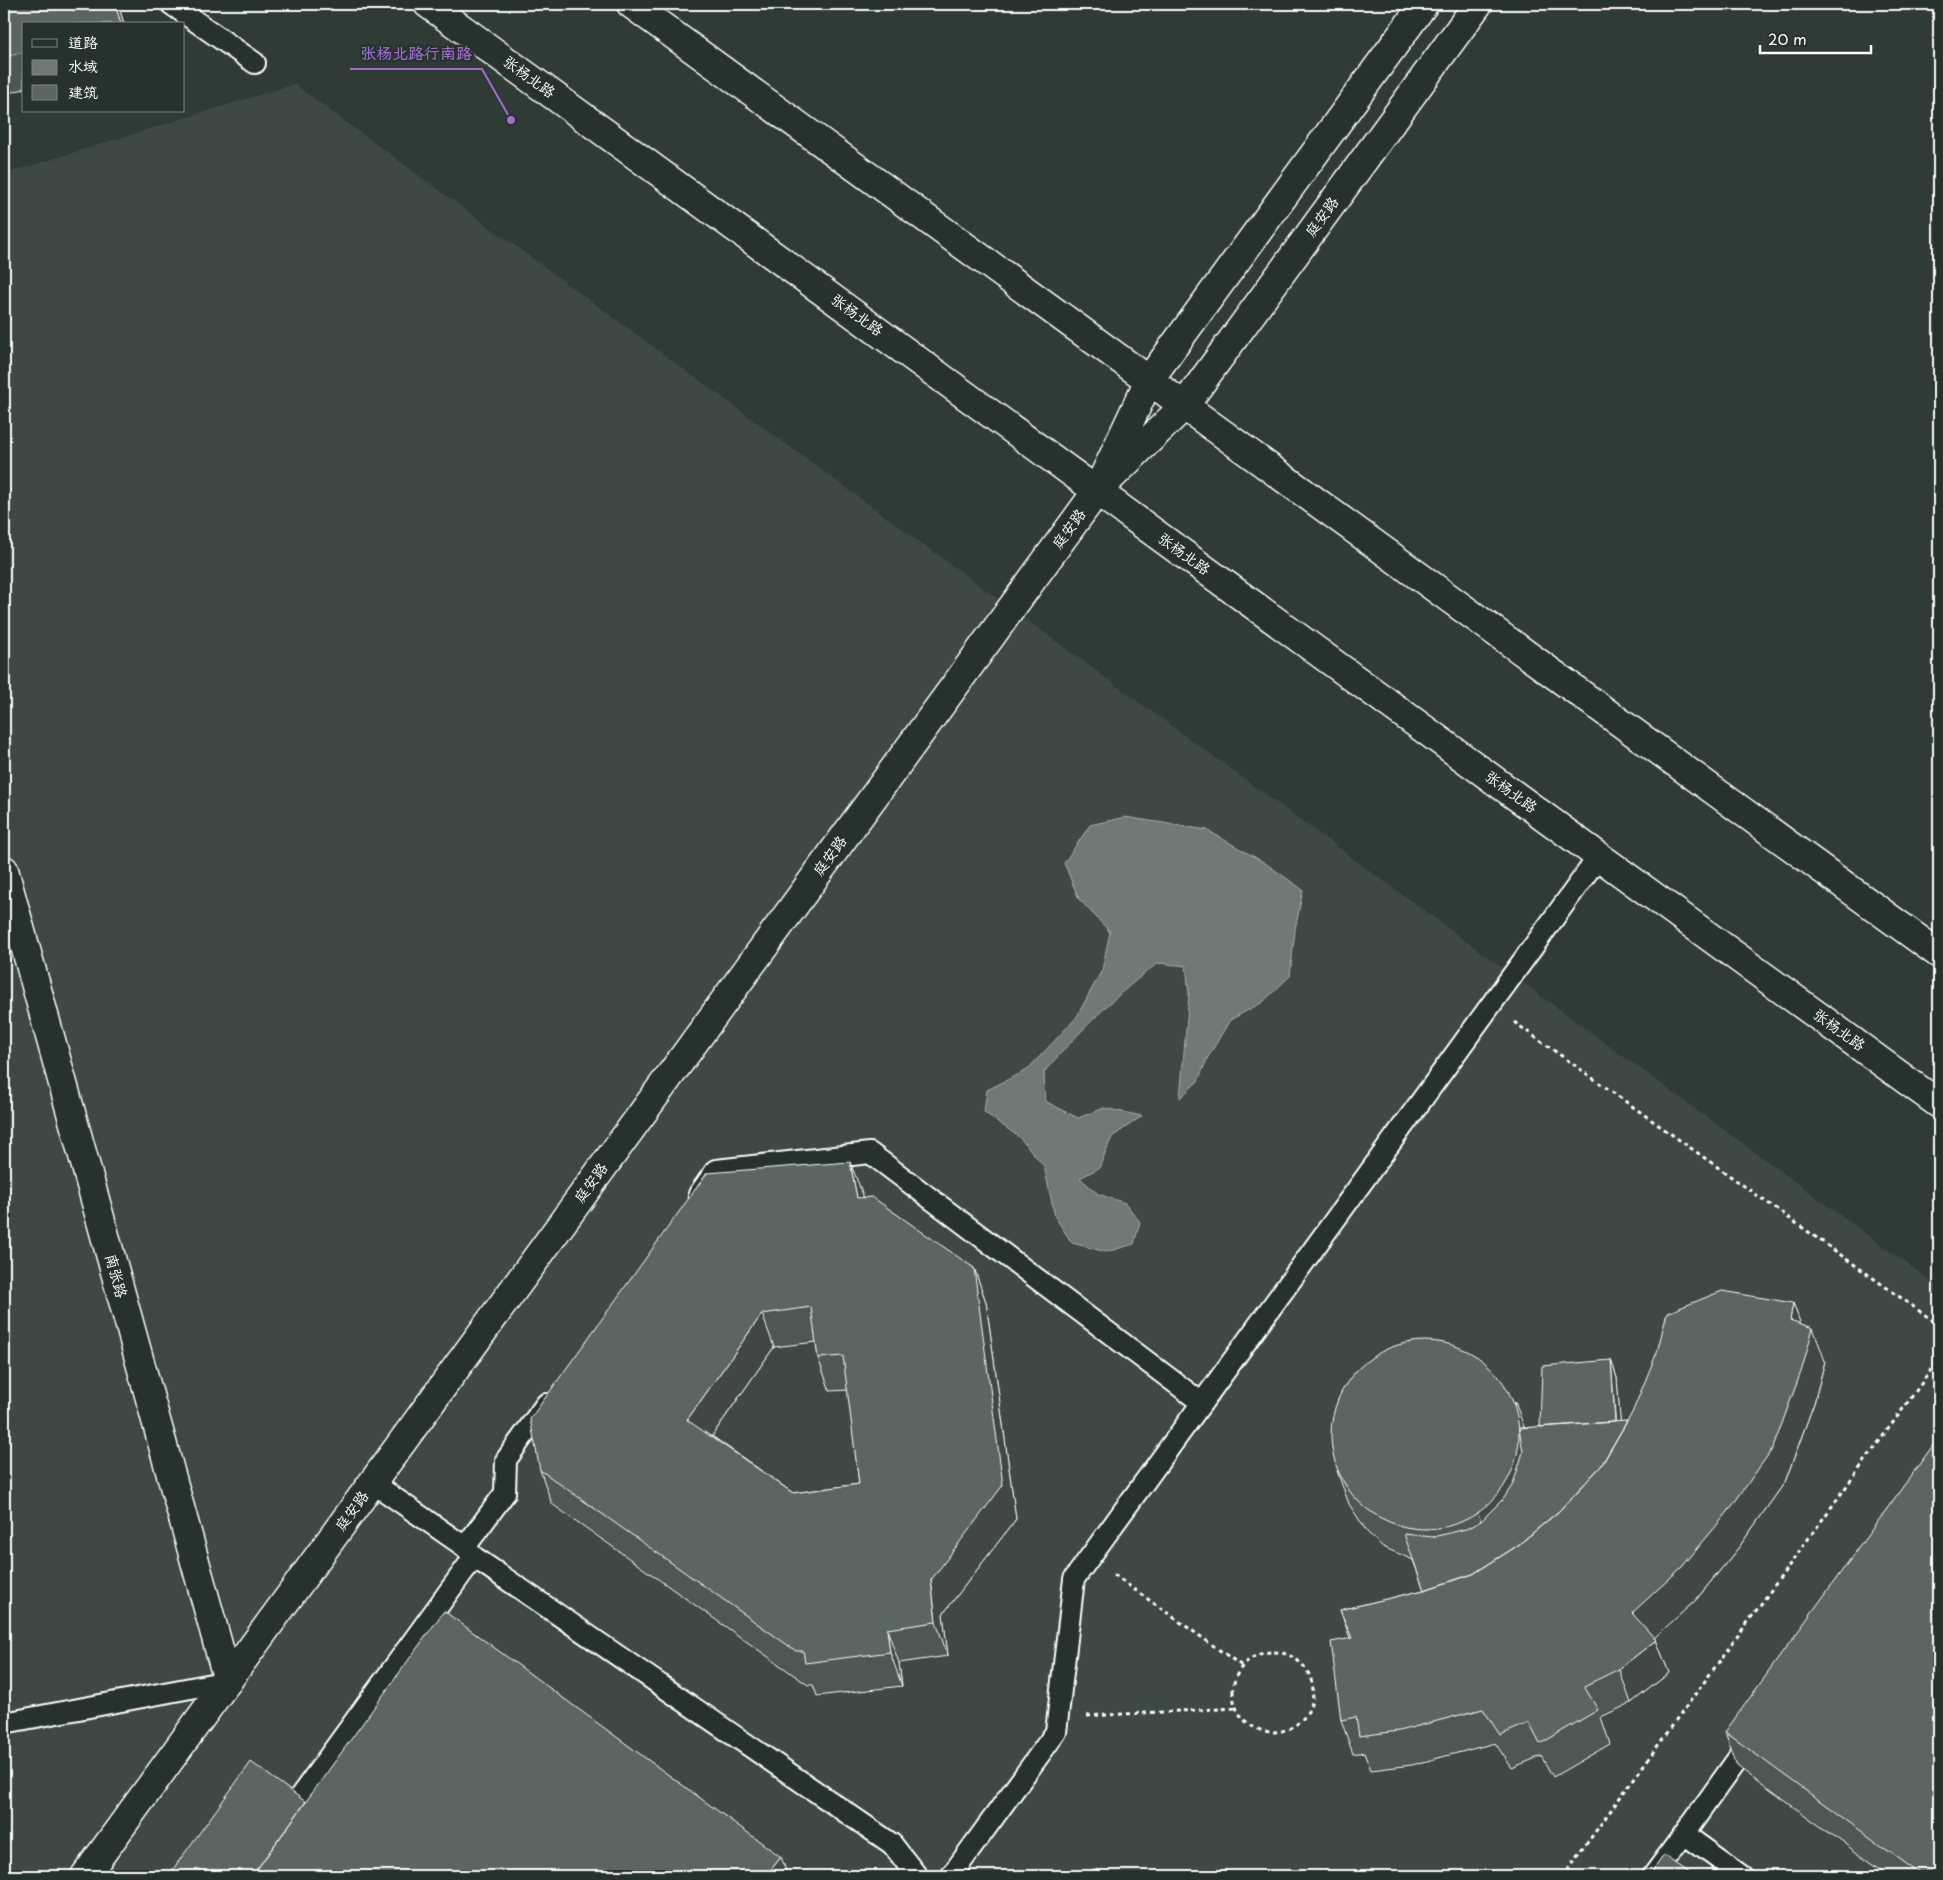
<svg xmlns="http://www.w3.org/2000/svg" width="1943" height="1880" font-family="'Playpen Sans','LXGW WenKai TC',sans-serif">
<rect width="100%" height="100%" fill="#2f3b35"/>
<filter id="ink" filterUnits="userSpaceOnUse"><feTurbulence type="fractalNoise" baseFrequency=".02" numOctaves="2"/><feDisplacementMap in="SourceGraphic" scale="10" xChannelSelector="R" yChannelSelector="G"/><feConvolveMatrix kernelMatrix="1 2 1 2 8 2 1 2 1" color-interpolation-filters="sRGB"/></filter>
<g filter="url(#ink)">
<path fill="#3c4842" d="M294,84L1939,1287V1876H4V174Z"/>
<path fill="#707975" stroke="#a9afac" d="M1125,817L1207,830L1265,863L1303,890L1295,930L1290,976L1263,1002L1230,1020L1208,1057L1198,1081L1180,1098L1189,994L1186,966L1158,963C1115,995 1079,1032 1044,1072L1045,1101L1078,1118L1104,1108L1142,1116L1112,1137L1099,1168L1080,1178L1098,1194L1125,1203L1140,1222L1134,1244L1106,1252L1072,1243L1055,1217L1044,1166L1019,1137L984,1112L987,1090L1027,1070L1076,1018L1102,970L1110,932L1079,899L1064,863L1090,825Z"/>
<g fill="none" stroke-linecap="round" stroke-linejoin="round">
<g stroke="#fff" stroke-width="24">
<path id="lane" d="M171,4L255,63
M699,1194L716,1170L870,1153L1202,1403
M373,1483L465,1547L474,1557L892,1844L917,1876
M465,1547L505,1493L506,1460L546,1404
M4,1723L228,1681
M290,1810L474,1557
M1684,1834L1751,1740
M951,1876L1056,1732L1074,1579L1599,856
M1653,1876L1684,1834L1742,1876"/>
</g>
<g stroke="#fff" stroke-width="31">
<path id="street" d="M4,870L228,1681"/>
</g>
<g stroke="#fff" stroke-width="31">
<path id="secondary" d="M428,4L1939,1104
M631,4L1939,954
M1104,476L1149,380L1424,4
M85,1876L1097,491L1184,406L1478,4"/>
</g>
<path stroke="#fff" stroke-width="3" stroke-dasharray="4 4" stroke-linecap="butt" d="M1514,1022L1939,1325L1937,1362L1563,1876
M1114,1575L1242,1666
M1233 1692a40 40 0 1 1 80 0a40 40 0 1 1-80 0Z
M1087,1716L1236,1708"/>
<use href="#lane" stroke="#26332d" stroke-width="20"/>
<use href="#street" stroke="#26332d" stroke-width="28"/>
<use href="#secondary" stroke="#26332d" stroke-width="28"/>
</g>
<path fill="#4e5853" stroke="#fff" fill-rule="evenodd" d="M4,4H118L124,24H24V89L4,94Z
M863,1195V1197L974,1268L986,1302L1016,1519L943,1614L948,1656L899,1663L902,1686L817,1696L813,1685H808L552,1504L540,1470ZM816,1342L818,1358L830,1391L848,1390L859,1484L793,1493L712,1436L774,1347Z
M1793,1303L1800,1323L1825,1361L1814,1403L1785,1482L1739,1547L1695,1601L1654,1637L1656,1640L1669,1673L1631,1703L1601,1717L1610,1744L1553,1777L1541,1756L1512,1768L1495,1743L1412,1765L1371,1770L1364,1752L1353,1754L1341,1720L1350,1638L1340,1610L1424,1590L1413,1560L1383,1547L1367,1532L1349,1504L1337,1471L1524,1428L1540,1427L1611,1360L1617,1378L1620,1422L1627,1421Z
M1725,1732L1939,1876H1889L1737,1766Z"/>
<path fill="#404744" stroke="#fff" d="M115,4H118L124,24H121Z
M850,1162L863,1195L869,1232L857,1198Z
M974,1268L986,1302L1016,1519L943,1614L948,1656L936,1622L931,1580Z
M1793,1303L1805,1336L1790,1320Z
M762,1314L774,1347L700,1453L687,1420Z
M1813,1328L1825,1361L1814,1403L1785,1482L1739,1547L1695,1601L1644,1647L1632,1613Z
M1611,1360L1617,1378L1622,1443L1616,1430Z
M1515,1402L1527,1435L1532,1478L1490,1547L1478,1513Z
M887,1629L899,1663L902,1686L890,1652Z
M1656,1640L1669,1673L1631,1703L1619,1669Z
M781,1857L788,1876H766Z"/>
<path fill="#5b6661" stroke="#fff" fill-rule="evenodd" d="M4,4H115L121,24H24V52L4,57Z
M850,1162L857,1198L872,1197L974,1268L1003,1485L931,1580L936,1622L887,1629L890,1652L805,1663L803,1651H796L540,1470L530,1419L707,1173ZM811,1307L818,1358L843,1356L859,1484L793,1493L687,1420L762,1314Z
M1722,1291L1793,1303L1790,1320L1813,1328L1802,1369L1773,1448L1727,1513L1682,1567L1632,1613L1656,1640L1619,1669L1584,1686L1598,1710L1540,1744L1529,1723L1500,1735L1483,1709L1399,1731L1359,1736L1356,1717L1341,1720L1331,1642L1352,1638L1340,1610L1424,1590L1473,1574L1517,1546L1559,1511L1601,1466L1632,1413L1657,1352L1667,1313Z
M1331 1435a94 94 0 1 1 188 0a94 94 0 1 1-188 0Z
M1611,1360L1615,1422L1540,1427L1542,1366Z
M1627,1421L1601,1466L1559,1511L1517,1546L1473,1574L1424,1590L1404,1534L1433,1537L1466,1529L1481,1521L1504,1498L1513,1484L1523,1452L1519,1428Z
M1939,1437V1876H1923L1725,1732Z
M444,1611L781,1857L766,1876H252Z
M251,1762L306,1802L252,1876H168Z
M1664,1855L1694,1876H1649Z"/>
</g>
<g text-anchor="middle" stroke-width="4.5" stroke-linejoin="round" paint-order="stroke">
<g font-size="15" fill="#fff" stroke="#26332d">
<text transform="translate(529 77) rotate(36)" y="5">张杨北路</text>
<text transform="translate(1322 217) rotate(-54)" y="5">庭安路</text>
<text transform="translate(857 315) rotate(36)" y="5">张杨北路</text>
<text transform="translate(1069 529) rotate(-54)" y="5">庭安路</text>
<text transform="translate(1184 554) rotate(36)" y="5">张杨北路</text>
<text transform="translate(1511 792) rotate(36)" y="5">张杨北路</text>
<text transform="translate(830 856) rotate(-54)" y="5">庭安路</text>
<text transform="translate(1839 1030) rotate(36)" y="5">张杨北路</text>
<text transform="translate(591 1183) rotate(-54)" y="5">庭安路</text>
<text transform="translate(116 1276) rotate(75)" y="5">南张路</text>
<text transform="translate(352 1511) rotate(-54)" y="5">庭安路</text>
</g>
</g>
<path fill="none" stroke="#a36bd2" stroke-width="2" d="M511 120L482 69H350"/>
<circle fill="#a36bd2" stroke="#26332d" stroke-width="2" cx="511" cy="120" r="5"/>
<g font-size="16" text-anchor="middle" font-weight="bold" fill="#a36bd2" stroke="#26332d" stroke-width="4.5" stroke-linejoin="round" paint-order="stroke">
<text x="416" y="59">张杨北路行南路</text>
</g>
<rect width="1943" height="1880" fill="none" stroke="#26332d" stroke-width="20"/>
<rect x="10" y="10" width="1923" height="1860" fill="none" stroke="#fff" stroke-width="2" filter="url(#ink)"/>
<rect x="22" y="22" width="162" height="90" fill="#26332d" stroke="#7d8581"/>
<rect x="32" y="39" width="25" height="8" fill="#26332d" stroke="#7d8581"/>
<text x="68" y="48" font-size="15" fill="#ffffff">道路</text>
<rect x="32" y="60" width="25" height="15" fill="#707975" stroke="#7d8581"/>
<text x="68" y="72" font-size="15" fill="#ffffff">水域</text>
<rect x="32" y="85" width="25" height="15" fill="#5b6661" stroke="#7d8581"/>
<text x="68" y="98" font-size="15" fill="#ffffff">建筑</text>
<path d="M1760 45v8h111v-8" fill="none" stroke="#ffffff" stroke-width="2.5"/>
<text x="1768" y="45" font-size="15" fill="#ffffff" stroke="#26332d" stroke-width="4" paint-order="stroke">20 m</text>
</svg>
